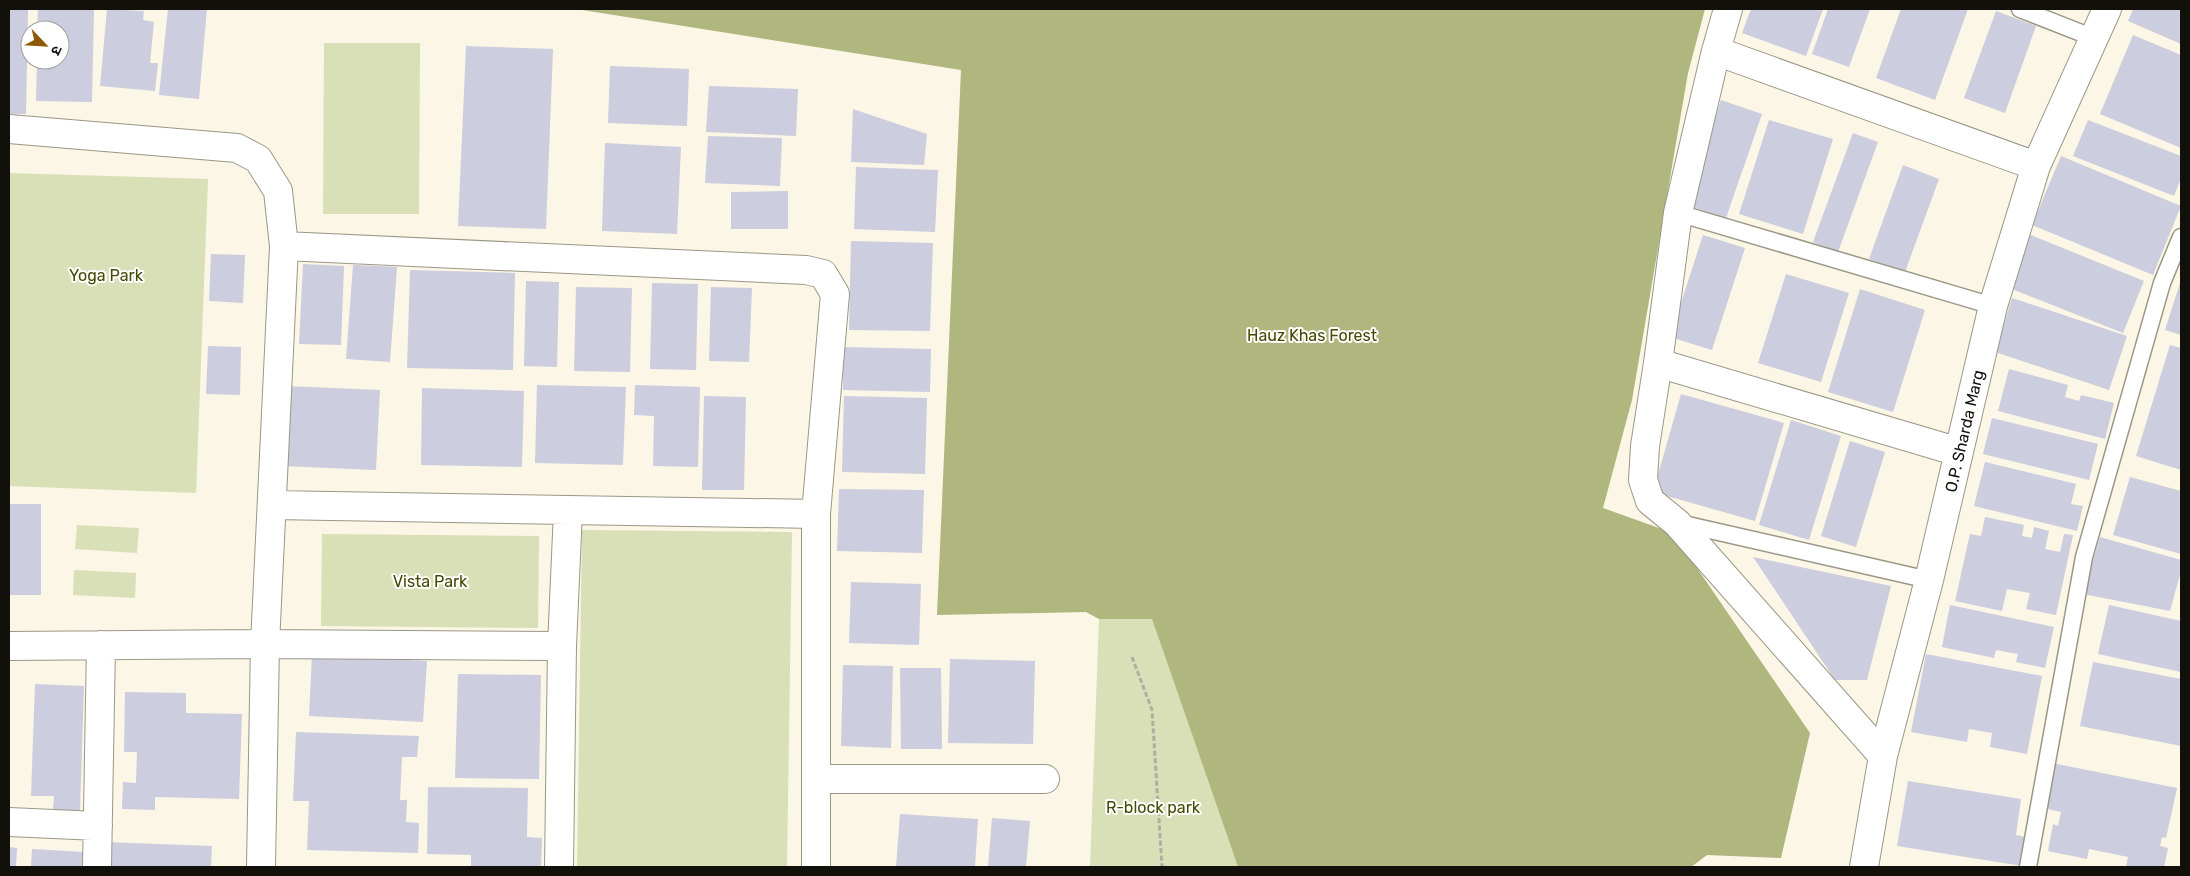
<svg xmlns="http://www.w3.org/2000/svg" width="2190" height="876" font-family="Rubik,'Noto Sans Devanagari',sans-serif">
<rect width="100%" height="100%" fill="#fbf6e5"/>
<path fill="#d9dfb6" d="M324,43H420L419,214H323Z
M9,173L208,179L196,493L9,486Z
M77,525L139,528L137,553L75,549Z
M582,530L792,532L787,867H577Z
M322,534L539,536L538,628L321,626Z
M74,570L136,573L135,598L73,595Z
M1099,619H1152L1238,867H1090Z"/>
<path fill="#afb67e" d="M576,9H1705L1688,73L1632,400L1603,508L1673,533L1810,733L1781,858L1707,855L1691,867H1238L1152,619H1099L1086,612L937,615L961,70Z"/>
<path fill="#cccdde" d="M9,9H28L26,114H9Z
M38,9H94L92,102L36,101L37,60H60V30H37Z
M107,9L144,11L143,20L154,22L150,63H158L155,91L100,86Z
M168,9H207L199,99L159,95Z
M1751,9H1823L1806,56L1742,33Z
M1828,9H1870L1849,67L1812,54Z
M1901,9H1968L1935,100L1876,78Z
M2133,9H2181V44L2128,21Z
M1996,11L2036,26L2005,113L1964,98Z
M2133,35L2181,55V148L2100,114Z
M466,46L553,49L546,229L458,226Z
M610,66L689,69L687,126L608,123Z
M709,86L798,89L796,136L706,132Z
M1721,100L1762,114L1726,218L1686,205Z
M853,109L927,134L924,165L851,162Z
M1769,120L1833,139L1803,234L1739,214Z
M2088,120L2181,156V178L2174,196L2073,156Z
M1853,133L1878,142L1838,252L1813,242Z
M708,136L782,138L780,186L705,183Z
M605,143L681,147L677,234L602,231Z
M2061,156L2181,206L2153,275L2032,225Z
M1903,165L1939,179L1905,272L1869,259Z
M856,167L938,170L935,232L854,229Z
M788,191V229H731V192Z
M2026,233L2144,281L2123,333L2004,286Z
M1703,235L1745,248L1712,350L1670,337Z
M851,241L933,243L930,331L849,330Z
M211,254L245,255L243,303L209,301Z
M303,264L344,266L341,345L299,344Z
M353,265L397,267L390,362L346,359Z
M410,270L515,273L513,370L407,368Z
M1786,274L1849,293L1821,382L1758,363Z
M2181,280V335L2165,330Z
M526,281L559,282L557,367L524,366Z
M652,283L698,284L696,370L650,369Z
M576,287L632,288L630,372L574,371Z
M711,287L752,288L749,362L709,361Z
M1860,289L1925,310L1893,412L1828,392Z
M2012,298L2127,336L2109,390L1995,352Z
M2170,345L2181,348V470L2136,456Z
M208,346L241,347L240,395L206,394Z
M843,347L931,349L930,392L843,390Z
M2009,369L2068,385L2065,397L2079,401L2081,395L2114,403L2105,439L1998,411Z
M537,385L626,387L623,465L535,463Z
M635,385L700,387L698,467L653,466L654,416L634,415Z
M286,386L380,390L376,470L282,466Z
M422,388L524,391L522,467L421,465Z
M1681,394L1784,423L1755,521L1653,492Z
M704,396L746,397L744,490H702Z
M844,396L927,398L925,474L842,472Z
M1992,418L2098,444L2089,480L1983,454Z
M1791,420L1841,436L1809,540L1759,525Z
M1850,441L1885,452L1856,547L1821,536Z
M1985,462L2076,484L2071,504L2083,506L2077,531L1974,506Z
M2130,477L2181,491V554L2113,535Z
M839,489L924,490L922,553L837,551Z
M9,504H41V595H9Z
M1985,517L2024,525L2022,536L2032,538L2034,527L2049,531L2045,549L2060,552L2064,534L2073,535L2056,615L2026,609L2030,593L2007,589L2002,611L1955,601L1970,534L1981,536Z
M2100,537L2181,560V571L2170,611L2083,594Z
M1753,557L1891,586L1867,680H1835Z
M851,582L921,584L919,645L849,643Z
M1950,605L2054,627L2045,668L2016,662L2018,654L1996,650L1994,658L1942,647Z
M2109,605L2181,621V672L2098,654Z
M1926,654L2042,676L2027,754L1990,747L1992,733L1969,729L1967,742L1911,732Z
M312,655L427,661L423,722L309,716Z
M950,659L1035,661L1033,744L948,743Z
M2093,662L2181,679V746L2080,726Z
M843,665L893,666L891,748L841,746Z
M900,668H941L942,749H901Z
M458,674L541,675L539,779L455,778Z
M35,684L84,686L80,811L53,810L54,796H31Z
M125,692L186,693V713L242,714L239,799L155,797V810L122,809L123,782L136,783L137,752H124Z
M296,732L419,736L417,757H402L400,800H407L406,822L419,823L418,853L307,850L309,801H293Z
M2052,763L2177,788L2166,838L2162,837L2160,846L2168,848L2164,867H2126L2128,857L2089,849L2087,859L2048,851L2053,824L2058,826L2061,812L2043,808Z
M1908,781L2021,799L2016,835L2026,837L2022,866L1897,846Z
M428,787L528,788L527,837L542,838L541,867H471V855L427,854Z
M900,814L978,819L975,867H896Z
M992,818L1030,821L1026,867H988Z
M103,842L212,846L211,867H102Z
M9,847L17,848L16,867H9Z
M32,849L84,852L83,867H31Z"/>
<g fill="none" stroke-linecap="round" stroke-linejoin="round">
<g stroke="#9b9787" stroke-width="19">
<path id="service" d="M2020,9L2094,38
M1678,213L1993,306
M1679,523L1929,580
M2028,867L2084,557L2162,283L2181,237"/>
</g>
<g stroke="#9b9787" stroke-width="30">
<path id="minor" d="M1728,9L1716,51L1678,213L1658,363L1645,446L1643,480L1650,501L1677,523L1883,756
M1716,51L2036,166
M9,129L237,148L258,159L278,191L284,246L265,644L261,867
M284,246L806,270L823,274L835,294L816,514V867
M1658,363L1959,452
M272,505L816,514
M9,646L265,644L562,646
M816,779H1045
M9,822L98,826
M97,867L101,645
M559,867L562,646L568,511
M1864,867L1883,756L1929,580L1993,306L2036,166L2107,9"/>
</g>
<path stroke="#b1ad9f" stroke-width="3" stroke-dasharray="5 2.5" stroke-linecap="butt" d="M1132,657L1152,710L1162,867"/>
<use href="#service" stroke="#fff" stroke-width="16"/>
<use href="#minor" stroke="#fff" stroke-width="28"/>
</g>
<g text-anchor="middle" stroke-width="4" stroke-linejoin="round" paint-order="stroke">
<g font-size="16" fill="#444904" stroke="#fff">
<text x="106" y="281">Yoga Park</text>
<text x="1312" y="341">Hauz Khas Forest</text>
<text x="430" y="587">Vista Park</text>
<text x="1153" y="813">R-block park</text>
</g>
<g font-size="16" fill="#12100a" stroke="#fff">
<text transform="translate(1964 431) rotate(-77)" y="6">O.P. Sharda Marg</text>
</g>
</g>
<rect width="2190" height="876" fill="none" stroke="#12100a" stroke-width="20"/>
<g transform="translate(45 45) rotate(115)"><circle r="24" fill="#ffffff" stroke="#a09f9d"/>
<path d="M0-4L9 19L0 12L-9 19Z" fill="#8c5906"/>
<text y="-8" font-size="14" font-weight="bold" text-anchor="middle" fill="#12100a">उ</text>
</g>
</svg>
